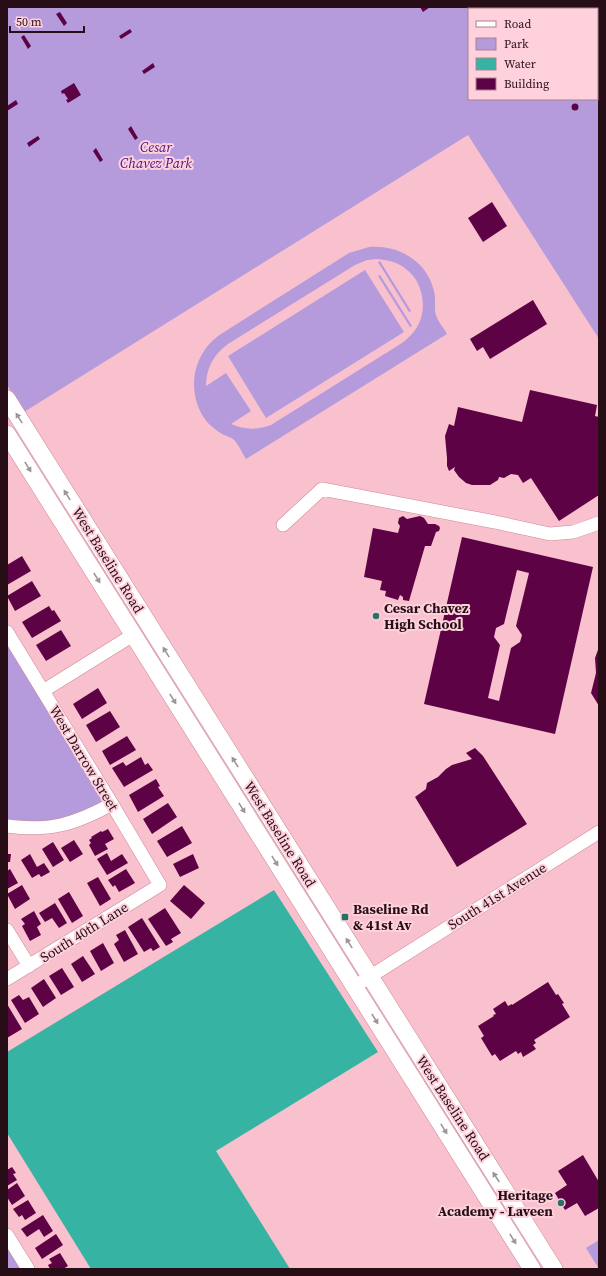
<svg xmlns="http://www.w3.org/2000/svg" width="606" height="1276" font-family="'Source Serif 4',serif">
<rect width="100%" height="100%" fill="#f9c0cd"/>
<path fill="#b59bdb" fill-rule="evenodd" d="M7,7H599V339L468,135L24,412L7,385ZM469,9H597V99H469Z
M369,247C399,245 427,261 434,291C436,298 434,311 436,315C438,322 444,328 447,334L246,459C242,453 238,443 233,439C230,437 227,436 224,435C218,432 212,427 207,422C185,394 192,353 221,334L349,253ZM377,259C387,260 398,262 406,269C423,281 428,309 417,327C413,334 408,338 402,343L271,425C257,430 245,430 231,424L251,411L226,373L206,386C206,368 214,354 228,344L355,265L367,260Z
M380,261L411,311L409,312L378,262Z
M365,270L404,332L266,418L228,356Z
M380,275L412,326L410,327L378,276Z
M7,632L112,804L87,817L7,826Z
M599,1240V1269L586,1248Z
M10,1248L23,1269H7V1250Z"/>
<path fill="#36b3a3" d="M274,890L378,1052L216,1151L290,1269H91L7,1133V1052Z"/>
<path fill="#5e0246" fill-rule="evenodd" d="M420,7H430L423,12Z
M60,12L67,23L64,26L56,14Z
M130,29L132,32L121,39L119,36Z
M24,35L31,46L28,49L21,37Z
M153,63L155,67L144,74L142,71Z
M74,83L81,95L68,103L66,100L68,99L64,93L62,94L61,91Z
M16,100L18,104L7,111V106Z
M571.5 107a3.5 3.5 0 1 1 7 0a3.5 3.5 0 1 1-7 0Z
M131,126L138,138L135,140L128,129Z
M38,136L40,139L29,147L27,143Z
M96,148L103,160L100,162L93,151Z
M492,202L507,226L483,242L468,218Z
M533,300L547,324L490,359L483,347L477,351L470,339Z
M530,390L597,405L595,416L599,417V495L559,521L531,478L523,483L518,475L511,474L504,478L499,477L498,480L490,485H472L466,483L459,477L454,470L455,467L449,471L447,466V458L445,436L449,424L454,426L458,407L522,422Z
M403,516L407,519L420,516L424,518L428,524H435L439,526L440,528L439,531L436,532L431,546H425L409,601L403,600V597L400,595L398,600L385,596L386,591L380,590L382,581L364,577L373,528L398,533L400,526L398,523L399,518Z
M462,537L593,567L555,734L424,704ZM517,570L529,573L516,626L522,635L520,642L511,648L499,701L488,698L500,645L494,637L496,628L504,624Z
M22,556L31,571L7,585V565Z
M32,581L41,596L15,611L7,596Z
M49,606L52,611L54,610L61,621L32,638L22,622Z
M61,630L71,646L46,661L36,645Z
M599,647V706L591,693L596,673L595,658Z
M98,688L107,703L82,719L73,704Z
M110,711L120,727L96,742L86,725Z
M127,736L136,750L110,765L102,751Z
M475,748L483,756L527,824L457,867L415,797L426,789L427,783L438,777L446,769L452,765L472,759L466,753Z
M141,757L145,765L148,763L153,770L124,787L112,768L123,762L126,766Z
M156,779L160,786L158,787L164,796L138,812L129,795Z
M168,803L177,817L152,834L143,819Z
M182,826L192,843L167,857L157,841Z
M108,829L114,839L105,844L108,849L95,856L89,845L91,843L89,840L92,838L91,837L101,831L102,832Z
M74,840L83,854L70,862L61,848Z
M53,842L64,860L53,867L42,849Z
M107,853L111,861L122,854L128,863L107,875L97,859Z
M7,854H11L10,862H7Z
M30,854L37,867L44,863L50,872L41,877L39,874L32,878L21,860Z
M193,854L199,868L180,877L173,864Z
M10,869L18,883L7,889V871Z
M126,869L135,883L119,892L115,885L113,887L108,880Z
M98,877L111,899L100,906L87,883Z
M22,885L30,899L15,909L7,894Z
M184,885L205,903L191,919L170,901Z
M69,892L83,916L72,923L58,899Z
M55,903L67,923L59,928L52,918L45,922L39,913Z
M165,908L181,933L171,939L173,942L166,946L148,919Z
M34,911L41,924L37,927L41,935L30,941L22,926L25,924L21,919Z
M142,918L160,947L153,951L151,948L144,952L128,927Z
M125,930L138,954L124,962L114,944L119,940L116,935Z
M103,943L114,963L101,971L90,951Z
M83,956L95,974L82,982L71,964Z
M62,968L74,987L61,995L49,976Z
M44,979L56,998L43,1007L31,988Z
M548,982L556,995L558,994L564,1003L562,1004L570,1017L534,1040L536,1043L533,1045L536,1049L523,1057L521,1052L518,1054L516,1051L500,1061L495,1054L492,1056L481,1038L484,1036L478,1026L494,1016L493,1015L496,1014L493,1009L505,1001L508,1006L512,1004V1005Z
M19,995L23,1000L29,997L39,1014L25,1023L11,1000Z
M7,1004L22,1029L7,1038Z
M583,1155L599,1182V1208L585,1216L577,1203L565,1210L555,1193L567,1185L558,1171Z
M12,1167L16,1173L13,1174L17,1180L7,1186V1170Z
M17,1183L25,1196L12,1205L7,1197V1190Z
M28,1200L36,1213L25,1220L22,1215L19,1217L13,1209Z
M43,1215L53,1231L44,1237L39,1229L27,1237L21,1229Z
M56,1234L63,1245L42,1259L35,1248Z
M60,1253L68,1266L63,1269H50L48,1265L52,1263L49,1259Z"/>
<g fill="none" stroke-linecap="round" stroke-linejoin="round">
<g stroke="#c89" stroke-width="14">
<path id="minor" d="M283,525L322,489L495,522L550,534L573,532L599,523
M7,632L112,804L160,885L7,979
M43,691L133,635
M7,826C50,832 75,824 112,804
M7,930L29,966
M363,981L599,832
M7,1235L28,1269"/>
</g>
<g stroke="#c89" stroke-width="18">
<path id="major" d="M7,399L554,1269
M7,434L532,1269"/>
</g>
<use href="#minor" stroke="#fff" stroke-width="13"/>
<use href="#major" stroke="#fff" stroke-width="17"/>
</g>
<defs><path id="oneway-solid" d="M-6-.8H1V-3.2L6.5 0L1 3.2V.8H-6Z"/></defs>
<g fill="#9e9396">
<use href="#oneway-solid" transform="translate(19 418) rotate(-122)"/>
<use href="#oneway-solid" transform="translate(28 467) rotate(58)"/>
<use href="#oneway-solid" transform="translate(67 495) rotate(-122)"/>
<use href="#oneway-solid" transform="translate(97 578) rotate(58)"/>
<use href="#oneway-solid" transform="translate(166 652) rotate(-122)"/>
<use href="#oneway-solid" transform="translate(173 699) rotate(58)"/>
<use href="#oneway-solid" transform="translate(235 762) rotate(-122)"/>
<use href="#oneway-solid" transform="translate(242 808) rotate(58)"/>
<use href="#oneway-solid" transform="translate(275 861) rotate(59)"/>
<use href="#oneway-solid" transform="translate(349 943) rotate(-122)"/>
<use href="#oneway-solid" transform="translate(375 1019) rotate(58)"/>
<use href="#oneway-solid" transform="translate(444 1129) rotate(58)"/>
<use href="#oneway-solid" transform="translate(496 1177) rotate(-123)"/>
<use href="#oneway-solid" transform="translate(513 1239) rotate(58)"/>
</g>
<g fill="#297066" stroke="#fed1dc" stroke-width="1.5">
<circle cx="376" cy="616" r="4"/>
<rect x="341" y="913" width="8" height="8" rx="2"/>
<circle cx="561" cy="1203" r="4"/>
</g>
<g text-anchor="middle" stroke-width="4" stroke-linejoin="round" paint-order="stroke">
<g font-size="14" font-style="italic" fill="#4e1280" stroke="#fed1dc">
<text x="156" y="152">Cesar<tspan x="156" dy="16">Chavez Park</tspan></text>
</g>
<g font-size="14" fill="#270e16" stroke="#fed1dc">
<text transform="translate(108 560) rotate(58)" y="5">West Baseline Road</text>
<text transform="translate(84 758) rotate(59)" y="5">West Darrow Street</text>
<text transform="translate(280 834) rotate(58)" y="5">West Baseline Road</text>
<text transform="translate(497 896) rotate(-32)" y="5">South 41st Avenue</text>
<text transform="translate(84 932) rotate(-32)" y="5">South 40th Lane</text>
<text transform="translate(453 1108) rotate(57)" y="5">West Baseline Road</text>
</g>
<g font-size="14" font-weight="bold" fill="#270e16" stroke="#fed1dc" text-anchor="start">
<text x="384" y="613">Cesar Chavez<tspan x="384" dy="16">High School</tspan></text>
<text x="353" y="914">Baseline Rd<tspan x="353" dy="16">&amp; 41st Av</tspan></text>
<text x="553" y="1200" text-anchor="end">Heritage<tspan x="553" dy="16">Academy - Laveen</tspan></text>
</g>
</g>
<rect width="606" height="1276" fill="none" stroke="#270e16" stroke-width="16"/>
<rect x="468" y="8" width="130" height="92" fill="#fed1dc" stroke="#a8838d"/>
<rect x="476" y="21" width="20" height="6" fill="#ffffff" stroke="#a8838d"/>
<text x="504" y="28" font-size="12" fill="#270e16">Road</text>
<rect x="476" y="38" width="20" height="12" fill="#b59bdb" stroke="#a8838d"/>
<text x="504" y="48" font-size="12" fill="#270e16">Park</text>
<rect x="476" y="58" width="20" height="12" fill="#36b3a3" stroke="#a8838d"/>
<text x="504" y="68" font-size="12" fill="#270e16">Water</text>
<rect x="476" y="78" width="20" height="12" fill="#5e0246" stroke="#a8838d"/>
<text x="504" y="88" font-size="12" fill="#270e16">Building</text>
<path d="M10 26v6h74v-6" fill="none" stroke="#270e16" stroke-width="2"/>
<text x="16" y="26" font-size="12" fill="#270e16" stroke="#fed1dc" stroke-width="3" paint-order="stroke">50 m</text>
</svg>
